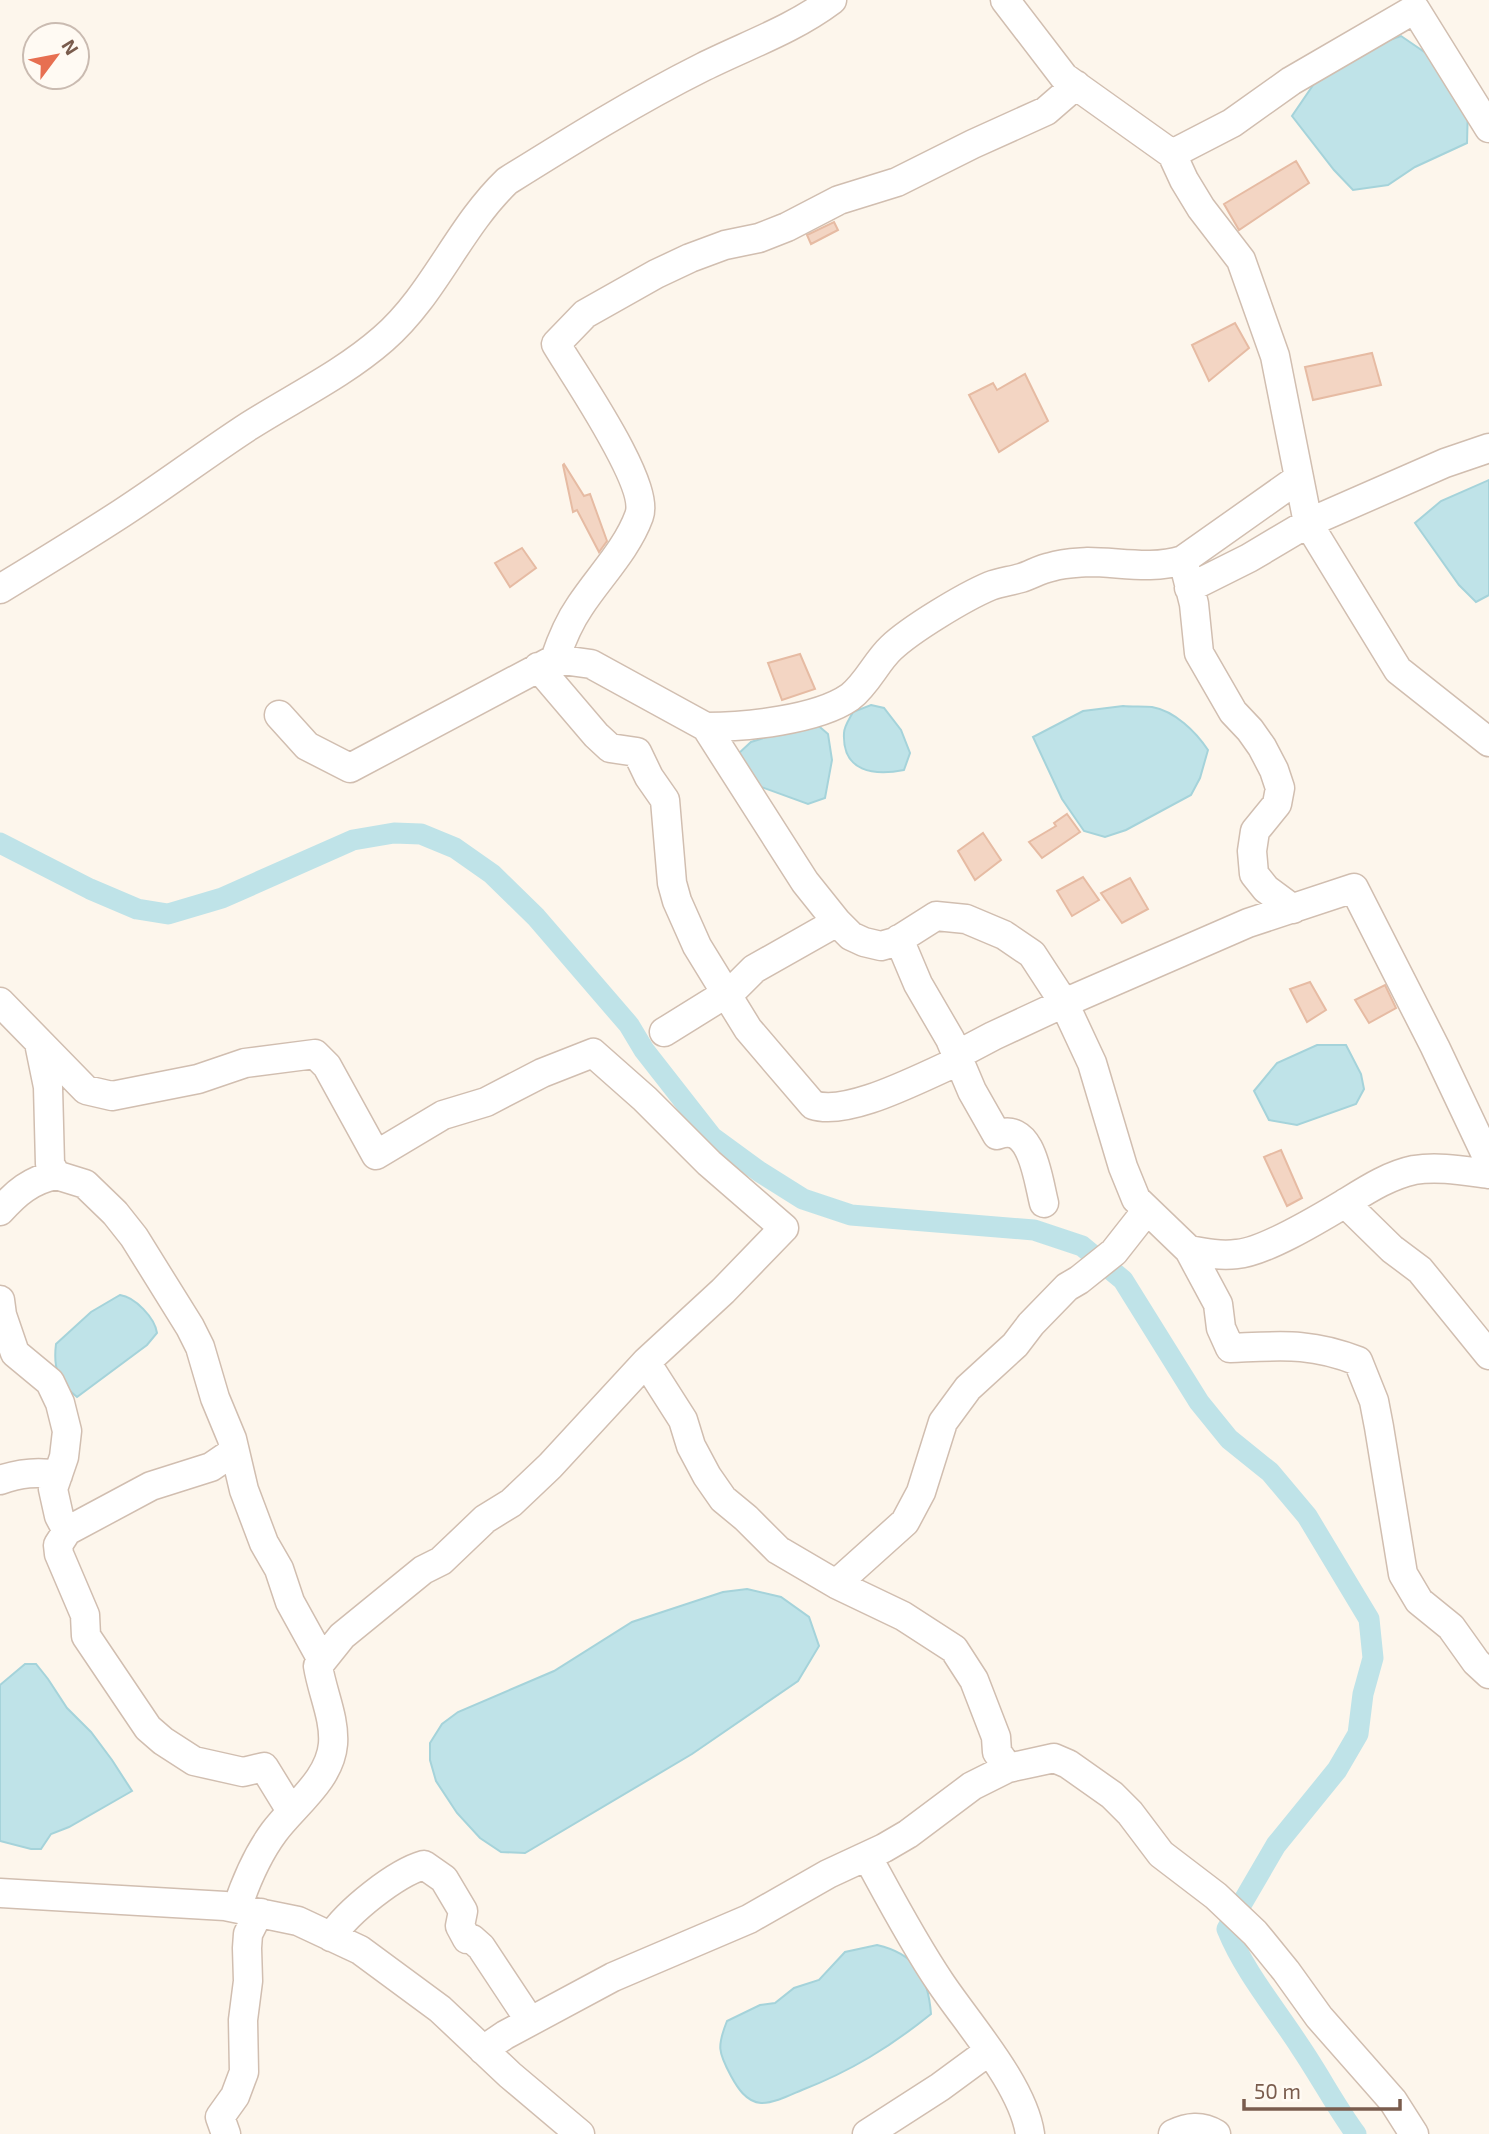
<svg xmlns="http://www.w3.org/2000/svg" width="1489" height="2134" font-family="'Exo 2',sans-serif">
<rect width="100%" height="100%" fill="#fdf6ec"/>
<path fill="#bfe3e8" stroke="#a5d3da" stroke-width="2" d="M1401,36L1436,60L1468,105L1467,143L1415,167L1388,185L1353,190L1334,170L1292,116L1320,75L1355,52Z
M1489,480V595L1476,602L1459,585L1415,523L1441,501Z
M871,705L884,708L901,730L910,753L904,770C874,776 842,772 844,733C844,726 850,718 853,712Z
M1123,706C1132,707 1143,706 1152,707C1175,711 1196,732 1208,750L1200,778L1191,795L1126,830L1105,837L1084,831L1062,799L1033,737L1083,711Z
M814,722L828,734L832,760L825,798L808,804L753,784L742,770L739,753L751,742Z
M1317,1045H1346L1361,1074L1364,1089L1356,1104L1297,1125L1269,1120L1254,1091L1277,1063Z
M120,1295C135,1297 155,1318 157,1333L147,1345L77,1397C58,1382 53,1368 56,1344L91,1312Z
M747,1589L781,1597L809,1617L819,1646L798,1681L692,1754L525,1853L501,1852L480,1838L457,1813L436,1781L430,1760V1743L442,1724L458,1712L554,1671L632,1622L723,1592Z
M25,1664H36L48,1679L67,1708L91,1732L112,1760L132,1791L69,1827L51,1834L41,1849H31L0,1841V1685Z
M877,1945C916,1954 928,1976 931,2014C890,2047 851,2071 802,2090C790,2095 775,2103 761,2103C746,2102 737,2087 731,2076C718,2052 717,2046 727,2021L760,2005L775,2003L794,1988L819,1980L845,1952Z"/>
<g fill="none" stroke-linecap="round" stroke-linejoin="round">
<path stroke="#bfe3e8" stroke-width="21" d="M0,843L90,889L137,909L168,914L222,898L353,840L394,833L421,834L455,848L492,874L536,917L629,1025L644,1050L712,1137L760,1172L803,1199L851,1215L1034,1230L1082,1246L1123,1280L1199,1402L1229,1439L1270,1472L1307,1516L1369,1619L1373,1658L1363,1694L1358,1734L1337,1770L1276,1845L1227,1929C1245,1973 1276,2009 1301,2048C1320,2076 1336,2107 1356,2134"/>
</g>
<path fill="#f3d5c3" stroke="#e6bba3" stroke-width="2" d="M1296,161L1309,183L1239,230L1224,204Z
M834,222L838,230L811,244L807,235Z
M1235,323L1249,348L1209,381L1192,345Z
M1372,353L1381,385L1313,400L1305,367Z
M1025,374L1048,421L999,452L969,395L993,383L997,390Z
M564,464L584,496L590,494L607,541L599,552L577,510L573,512L563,465Z
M522,548L536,568L510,587L495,563Z
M800,654L815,689L782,700L768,663Z
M1067,814L1080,832L1042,858L1029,842L1056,826L1054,823Z
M983,833L1001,860L975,880L958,851Z
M1083,877L1099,900L1072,916L1057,891Z
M1130,878L1148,909L1122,923L1101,893Z
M1310,982L1326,1010L1307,1022L1290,989Z
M1385,985L1396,1008L1369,1023L1355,1000Z
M1281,1150L1302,1198L1287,1206L1264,1157Z"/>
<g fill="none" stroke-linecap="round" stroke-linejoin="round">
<g stroke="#d1beb0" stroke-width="31">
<path id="minor" d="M1005,0L1064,77L1172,154L1184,180L1201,208L1241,260L1275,356L1308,523L1398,670L1489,742
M1172,154L1232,123L1291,81L1415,9L1489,128
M1183,560L1194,604L1199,653L1233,712L1250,730L1262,747L1274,770L1280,788L1277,804L1255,831L1252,851L1254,874L1266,889L1293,909
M1189,588L1249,558L1308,523L1445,463L1489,448
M0,589C41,564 82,539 122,513C165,485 206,454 249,426C293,398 343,374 383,339C434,295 458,228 507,181C571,141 635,101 703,67C747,45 792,30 832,0
M555,659C561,641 569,622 580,606C599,577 627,549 639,516C651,484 574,375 556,344L585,314L656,274L690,258L725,245L759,238L787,227L839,200L897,182L973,144L1046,111L1076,85
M538,667L596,735L610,748L637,752L649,777L665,800L672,883L677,901L697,946L748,1029L813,1105C849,1117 923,1076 959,1061
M279,715L307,746L350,768L555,659L591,664L706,727L805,882L837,922L851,936L864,942L881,946L895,942L936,916L966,919L1004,935L1032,954L1064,1003L1248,923L1354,888L1435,1047L1489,1161
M706,727C745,727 817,720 850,697C867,684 876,662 891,648C911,629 964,597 990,586C1000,582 1011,581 1021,578C1031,575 1040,569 1051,567C1063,563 1075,563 1088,562C1119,562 1152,570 1183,560L1299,478
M899,939L918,984L950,1039L972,1091L997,1135C1032,1120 1038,1180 1044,1203
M0,1002L86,1090L112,1096L198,1079L245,1063L315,1054L327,1066L376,1155L443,1115L486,1102L542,1073L593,1053L645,1099L709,1163L784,1228L723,1291L646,1362L683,1420L691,1446L707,1476L723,1499L746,1518L778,1550L836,1584L903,1616L954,1649L974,1680L996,1737L997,1752L1008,1768L1054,1758L1068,1764L1112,1795L1130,1813L1161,1854L1216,1896L1255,1933L1286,1971L1319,2017L1393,2101L1414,2134
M664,1032L735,988L754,969L837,922
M39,1043L48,1087L50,1164L56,1175L85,1184L115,1213L134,1237L190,1327L200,1347L215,1398L232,1439L244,1490L264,1543L279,1569L290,1602L322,1660
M957,1055L993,1036L1064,1003L1092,1063L1123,1167L1136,1199L1189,1250L1218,1304L1221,1328L1230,1348C1280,1346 1310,1342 1358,1361L1374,1401L1379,1427L1403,1574L1419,1601L1451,1627L1476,1662L1489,1674
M1345,1203L1392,1249L1420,1270L1489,1355
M0,1211C16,1193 31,1180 56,1175
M1189,1250C1205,1253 1220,1256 1237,1254C1265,1252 1322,1217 1347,1202C1368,1189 1390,1175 1414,1170C1439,1166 1465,1171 1489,1174
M0,1300L2,1315L15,1353L50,1382L60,1403L67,1431L64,1457L53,1489L59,1516L67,1531L151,1486L211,1467L233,1452
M0,1480C20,1473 37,1471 58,1475
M67,1531L58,1545L59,1554L85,1615L86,1636L148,1728L163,1741L194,1761L243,1772L264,1767L291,1811
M836,1584L905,1522L921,1492L943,1422L968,1388L1015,1345L1031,1324L1067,1287L1079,1280L1114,1252L1147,1210
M867,1856C890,1898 913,1942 940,1982C968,2024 1023,2085 1030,2134
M0,1893L225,1906L298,1921L360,1950L440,2009L510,2075L580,2134
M237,1908C246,1881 257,1855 274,1832C294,1805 330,1780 333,1744C335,1718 322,1692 318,1666L342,1636L423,1570L441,1561L485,1519L511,1503L550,1466L646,1362
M331,1937C348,1911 396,1873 424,1865L444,1879L463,1911L460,1926L467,1939H472L481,1947L530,2021
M483,2050L505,2035L613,1977L749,1919L828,1874L884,1848L908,1834L972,1786L1008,1768
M226,2134L220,2117L235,2096L244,2072L243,2020L248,1981L247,1948L248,1934L255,1920L261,1913
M867,2134L940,2087L989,2051
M1173,2134C1188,2127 1201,2125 1216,2134"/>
</g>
<use href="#minor" stroke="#fff" stroke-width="28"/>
</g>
<g transform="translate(56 56) rotate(58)"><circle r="33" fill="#fffaf3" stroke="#cabbb1" stroke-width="2"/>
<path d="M0-5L12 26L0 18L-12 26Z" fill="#e76f51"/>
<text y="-10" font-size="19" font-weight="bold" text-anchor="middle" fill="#7a5c4d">N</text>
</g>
<path d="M1244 2099v10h156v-10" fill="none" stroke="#7a5c4d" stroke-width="3.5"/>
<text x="1254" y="2099" font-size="21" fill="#7a5c4d" stroke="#fffaf3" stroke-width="5" paint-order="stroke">50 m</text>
</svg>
